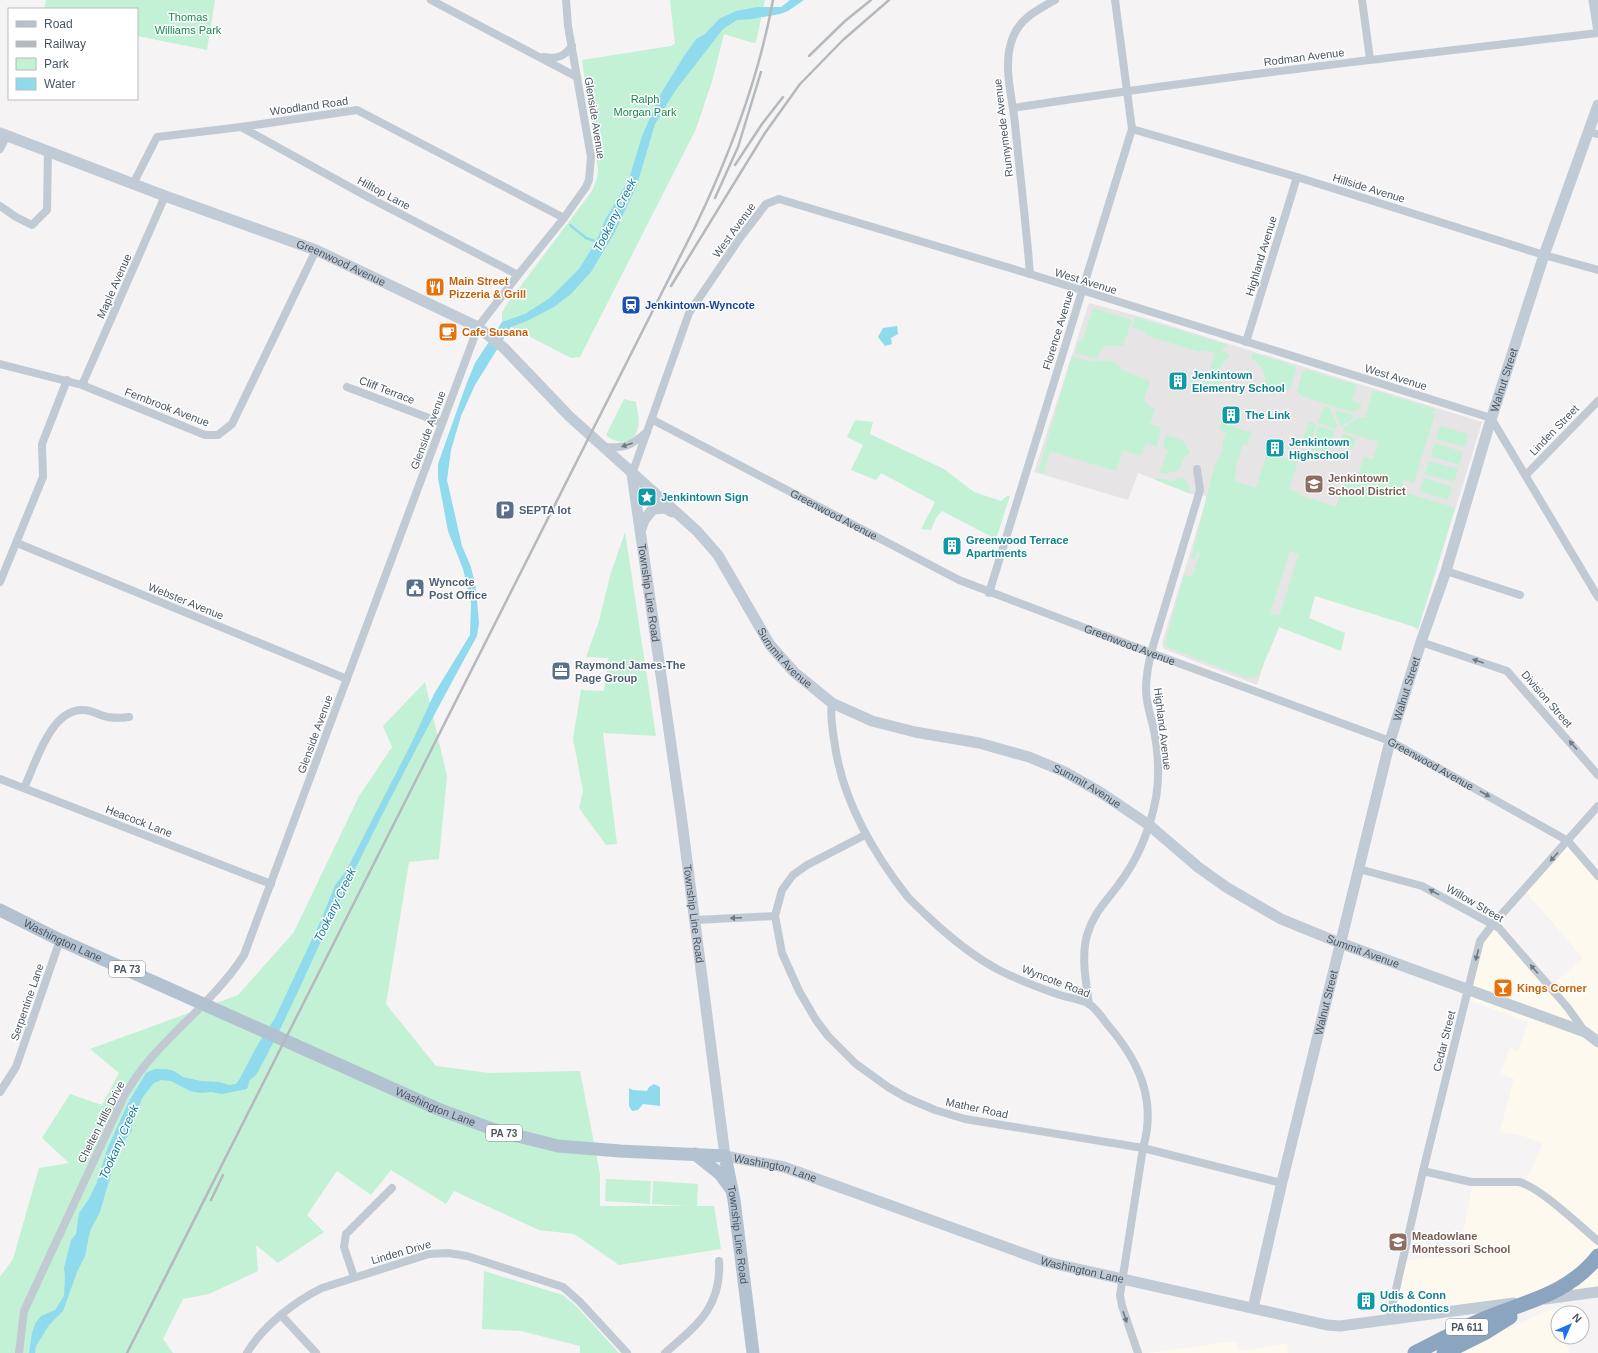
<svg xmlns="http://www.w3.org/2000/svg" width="1598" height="1353" font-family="Helvetica,sans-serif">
<rect width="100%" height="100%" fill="#f5f3f3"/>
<path fill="#fdf9ef" d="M1568,841L1593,869L1598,864V1293L1389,1320L1402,1261L1459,1254L1473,1182L1525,1184L1543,1143L1523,1136L1500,1131L1514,1079L1500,1074L1510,1048L1518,1051L1528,1022L1473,1002L1468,989L1480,941L1493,924L1550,987L1583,958L1524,890Z
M1560,1308L1561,1313H1558V1337H1566L1569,1353H1457L1548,1310Z
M1236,1341L1239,1351L1287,1343L1288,1353H1147Z"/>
<path fill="#e6e4e5" d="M1089,303L1145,318L1482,422L1418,630L1410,624L1293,589L1269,653H1267L1257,685L1164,649L1162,643L1205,504L1206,496L1191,494L1138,473L1128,500L1034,472Z"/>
<path fill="#c3f1d5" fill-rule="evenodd" d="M46,0H215L207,50L137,36V9H44Z
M670,0H765L756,42L753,43L724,34L713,78L696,129L580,357L571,358L511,327L502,321V313L507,304L592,191L597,178L598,170L582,60L671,46L675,44Z
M1093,308L1132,320L1123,346H1105L1096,358L1075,353L1079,341L1083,340Z
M1135,317L1228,345L1221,350L1226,352L1230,357C1222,361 1219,368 1219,377L1214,375L1215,372L1210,369L1215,353L1203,350L1202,352L1196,351L1145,335L1146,332L1132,327Z
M1253,353L1296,366V370L1290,390L1285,389L1283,391L1264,385C1269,373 1260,364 1251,358Z
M1072,356C1077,357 1082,360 1087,361C1098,363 1116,355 1121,370L1150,381L1144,398L1147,404L1155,409L1150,424L1161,427L1157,447L1146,443L1141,456L1123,450L1116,471L1050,451L1044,473L1038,472Z
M1306,370L1357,385L1352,400L1362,404C1360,409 1358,411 1352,412L1302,396L1300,394L1297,392L1302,373Z
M1192,378L1198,383L1204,381L1212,383L1213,380L1219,379L1221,383L1210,389L1211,392L1190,385Z
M1373,390L1434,409L1432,413L1435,414L1414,483L1404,480L1401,491L1455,508L1418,628L1315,596L1309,618L1345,633L1341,651L1279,627L1259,675L1247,678L1167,647L1165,643L1184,575L1192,577L1200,551H1198L1195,559H1191L1215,464L1223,450L1222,445L1226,433L1219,429L1221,423L1249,432L1250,429L1252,430L1247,446L1243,444L1235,469L1237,470L1234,481L1256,488L1267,453L1298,462L1289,489L1300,493L1299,495L1336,507L1344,482L1355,484L1364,457L1373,459L1378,442L1343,431L1344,427L1359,417L1365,418ZM1290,551L1299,554L1279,616L1270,613Z
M624,399L636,402C637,410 640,419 638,428C634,445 617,445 606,435Z
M1324,406L1330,408L1337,424L1336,429L1318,423Z
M1338,410L1352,415L1353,419L1341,426L1340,425L1335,413Z
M855,420L873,422L870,434L944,469L974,492L1001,501L1007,496H1010L996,539L942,511L936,518L931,530L921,529L935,502L881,473L876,480L851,470L863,445L847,437Z
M1309,421L1316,424L1309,448L1301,445Z
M1318,426L1335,431L1327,452L1315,449L1314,451L1311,450Z
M1440,426L1468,434L1465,447L1436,439Z
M1343,434L1356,438L1353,448L1338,447Z
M1166,435L1182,440L1190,453L1184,458L1179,470L1174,472L1162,474L1160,472L1168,450L1163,448Z
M1435,443L1463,452L1459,465L1431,456Z
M1429,461L1458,469L1454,482L1425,474Z
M1182,477L1188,484L1191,494L1156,480V478L1172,481Z
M1424,478L1452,487L1448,500L1420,491Z
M625,532L656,736L603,733L617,844L606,845L579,808L583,791L573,739L581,690L604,691L608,658L586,657L599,621L610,576Z
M425,682L447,776L439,859L409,862L386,1004L436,1066L489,1073L580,1071L600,1174V1206H687L652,1204L653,1181L698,1184L697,1206H714L721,1249L619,1265L574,1234L539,1230L454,1191L446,1204L391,1170L371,1195L337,1171L307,1215L324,1232L278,1263L256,1245L258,1271L209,1294L183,1299L163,1339L173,1353H0V1277L13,1259L39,1168L69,1163L42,1138L70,1094L102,1105L119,1073L90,1049L238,995L294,932L359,796L392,747L383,726Z
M606,1179L651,1181L650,1204L605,1201Z
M484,1271L563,1295L577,1307L619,1353H580V1346L521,1331L482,1329Z"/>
<path fill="#90daee" d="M790,0H804L788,11L780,14L752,19L737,20L723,29L675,91L655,124L637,185L615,232L591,272L571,294L554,307L527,321L511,327L475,385L461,416L451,450L447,480L462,546L471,567L476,589L479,623L477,636C427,727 379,818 335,911C309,966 286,1022 256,1075L250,1080L247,1089L222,1094L211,1092L200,1093L190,1091L171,1081L161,1080L154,1083L142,1098L139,1107L132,1117V1131L123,1142L117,1153L100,1212L90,1231L85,1256L77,1272L63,1311L49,1325L36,1346L35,1353H29L32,1333L35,1324L41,1316L55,1310L64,1296L65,1276L64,1268L71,1240L76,1234L79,1213L89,1199L97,1182L108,1147L128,1103L146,1073L155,1069H166L174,1071L183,1077L201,1081L219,1082L229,1085L236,1084L239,1080L258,1044L275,1018L321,920L335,885L346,871L412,742L434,694L470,635L471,603L463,569L448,531L438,478V464L466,385L475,363L502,322L525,314L550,298L579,269L596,242L605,220L629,179L642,136L660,95L684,56L696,39L705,34L719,19L736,11L757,7H781Z
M897,326L898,334L891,338L892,344L885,346L878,337L883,328Z
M654,1084L660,1087V1106L643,1104L638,1110L632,1111L629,1106V1088L633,1090L647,1091L649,1087Z"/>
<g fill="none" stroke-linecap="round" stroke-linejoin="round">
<path stroke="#90daee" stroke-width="2.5" d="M570,225L586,238L598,242"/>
<g stroke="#c1cad2" stroke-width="8">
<path d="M431,0L577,77"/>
<path d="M1362,0L1370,59"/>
<path d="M544,57C557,59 564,57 572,46"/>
<path d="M1013,108C1207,78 1403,56 1598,33"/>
<path d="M241,127L366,196L518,275"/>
<path d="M1132,129L1297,177L1544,255L1598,270"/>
<path d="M1589,132L1598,134"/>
<path d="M0,149L7,135"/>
<path d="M133,184L157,137L241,127L357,110L564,218"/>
<path d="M0,206L16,217L32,225L47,210L48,151"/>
<path d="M1030,274C1026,224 1020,174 1015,124C1012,95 1002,64 1013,37C1020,18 1039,9 1055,0"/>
<path d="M1246,342L1297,177"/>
<path d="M0,364L82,385L205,435H218L232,424L316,250"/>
<path d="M82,385L165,196"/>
<path d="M347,387L442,423"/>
<path id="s1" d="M653,420L959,580L1151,653L1390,741L1568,841L1598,876"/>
<path d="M603,447C626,448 629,447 647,432"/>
<path d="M632,474L689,313L740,238L766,204L779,199L1030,274L1491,418L1598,597"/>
<path d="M1526,475L1598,401"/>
<path d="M17,543L347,679"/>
<path d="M1446,571L1520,595"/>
<path d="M0,582L43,477L42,444L67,380"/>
<path d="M989,593L1132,129L1115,0"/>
<path d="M1421,642L1507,671L1598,775"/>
<path d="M832,703C830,715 832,726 834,739C841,798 871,850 907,896C912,902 918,907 924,913C947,935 973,957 1001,971C1020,981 1040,988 1060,995C1069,998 1081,999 1089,1004C1096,1008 1102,1018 1107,1024C1139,1061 1157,1100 1143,1148L1120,1295L1122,1306L1138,1353"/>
<path d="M0,779L271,884"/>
<path d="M24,788C35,765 51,707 84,710C92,710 100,716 108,717C114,718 122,718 129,717"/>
<path d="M865,835L807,865L793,875L782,890L775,916L782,953L799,991L816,1020L828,1036L856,1064L888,1087L907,1098L935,1110L965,1119L1143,1148L1281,1183"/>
<path d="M1359,869L1422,886L1499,928L1568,1008L1585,1032"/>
<path d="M696,920L775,916"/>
<path d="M1089,1004C1086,982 1081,957 1087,935C1094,912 1106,902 1119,884C1138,859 1150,829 1156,798C1160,774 1158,749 1153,726C1150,714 1146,702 1146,690C1146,675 1149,660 1153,646L1200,490L1197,469"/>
<path d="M0,1092L16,1067L60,940"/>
<path d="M1423,1171L1471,1182H1519C1540,1187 1580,1226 1598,1241"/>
<path d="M354,1277L344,1247L346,1234L392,1188"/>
<path d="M281,1315L316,1353"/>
<path d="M1389,1320L1423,1171L1480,941L1493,924L1598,806"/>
<path d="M19,1353L24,1311L124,1096C132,1083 140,1070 151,1058C181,1024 219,994 244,955L478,327L518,275L564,218L586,187L589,180L591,157L568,26L566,0"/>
<path d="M247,1353C262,1327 295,1301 322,1288L429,1254L448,1253L467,1256L563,1287L579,1301L627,1353"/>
<path d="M665,1353C696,1326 722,1307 719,1261"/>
</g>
<g stroke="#c1cbd6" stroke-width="11">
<path d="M1594,0L1598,26"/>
<path id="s2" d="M0,133L165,196L316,250L478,327L504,348L569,416L697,531L718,555L770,645L794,672L832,703L872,721L915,732L979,743L1029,757L1065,772L1100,792L1149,825L1198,867L1226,887L1281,919L1340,943L1585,1032L1598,1042"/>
<path id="s3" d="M632,474L681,814L725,1156L784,1167L1047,1262L1327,1325L1340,1326L1514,1303"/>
<path d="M641,529L644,520L653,509L665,508L672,512"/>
<path d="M1545,1299L1598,1292"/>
<path id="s4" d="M1253,1308L1282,1182L1390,741L1421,642L1446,571L1488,429L1544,255L1598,105"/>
</g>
<g stroke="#b3c2d1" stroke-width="13">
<path id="s5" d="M0,910L60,940L438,1109L498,1131L558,1146L620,1151L725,1156L734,1200L753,1353"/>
<path d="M695,1154L720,1174L731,1189"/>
</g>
<path stroke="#8ba5c1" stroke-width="15" d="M1415,1353C1436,1342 1457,1331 1479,1321C1522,1302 1567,1296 1598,1256
M1444,1353L1486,1332L1510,1317"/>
<path stroke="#b5b8bd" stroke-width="2.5" d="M809,56L845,21L871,0
M735,165L762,124L783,97
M715,198L738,147L761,72
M671,286L765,133L800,84L843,40L889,0
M211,1200L223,1175
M127,1353L696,225C730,154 759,77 773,0"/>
</g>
<defs><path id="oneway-solid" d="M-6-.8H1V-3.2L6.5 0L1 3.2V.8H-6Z"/></defs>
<g fill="#6e7983">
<use href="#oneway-solid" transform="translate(627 445) rotate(161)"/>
<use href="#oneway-solid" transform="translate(1478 661) rotate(-161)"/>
<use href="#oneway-solid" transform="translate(1573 745) rotate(-131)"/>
<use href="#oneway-solid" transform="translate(1485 794) rotate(30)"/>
<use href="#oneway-solid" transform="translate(1554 857) rotate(132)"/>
<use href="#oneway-solid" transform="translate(1434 892) rotate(-151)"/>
<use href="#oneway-solid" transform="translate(736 918) rotate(178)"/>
<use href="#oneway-solid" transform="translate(1477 955) rotate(105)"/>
<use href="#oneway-solid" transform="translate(1534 969) rotate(-131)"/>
<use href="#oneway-solid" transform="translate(1125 1317) rotate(71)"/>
</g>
<defs>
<g id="restaurant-square" transform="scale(1)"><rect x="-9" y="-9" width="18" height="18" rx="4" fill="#e8710a" stroke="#fff"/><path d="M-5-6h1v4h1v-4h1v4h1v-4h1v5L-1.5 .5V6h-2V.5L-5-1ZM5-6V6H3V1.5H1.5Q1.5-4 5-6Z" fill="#fff"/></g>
<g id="station-square" transform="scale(1)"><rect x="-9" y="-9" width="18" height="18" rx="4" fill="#1a4fb4" stroke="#fff"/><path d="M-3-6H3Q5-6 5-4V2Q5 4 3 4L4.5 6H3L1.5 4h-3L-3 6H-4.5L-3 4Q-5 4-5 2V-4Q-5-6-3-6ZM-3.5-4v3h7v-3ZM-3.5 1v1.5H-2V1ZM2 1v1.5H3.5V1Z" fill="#fff"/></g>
<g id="cafe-square" transform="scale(1)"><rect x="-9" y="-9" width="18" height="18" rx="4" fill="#e8710a" stroke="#fff"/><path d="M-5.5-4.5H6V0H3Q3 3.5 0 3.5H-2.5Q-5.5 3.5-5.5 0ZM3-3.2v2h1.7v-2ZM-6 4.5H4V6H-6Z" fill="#fff"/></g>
<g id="building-square" transform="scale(1)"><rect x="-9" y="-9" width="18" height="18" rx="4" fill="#0f9aa8" stroke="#fff"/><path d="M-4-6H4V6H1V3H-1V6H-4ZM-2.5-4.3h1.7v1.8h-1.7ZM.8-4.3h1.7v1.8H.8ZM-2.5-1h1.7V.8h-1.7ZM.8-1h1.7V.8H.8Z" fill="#fff"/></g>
<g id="school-square" transform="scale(1)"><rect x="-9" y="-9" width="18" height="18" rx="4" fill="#8d6e63" stroke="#fff"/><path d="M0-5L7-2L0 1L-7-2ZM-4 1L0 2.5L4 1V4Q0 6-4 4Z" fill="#fff"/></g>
<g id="sight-square" transform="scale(1)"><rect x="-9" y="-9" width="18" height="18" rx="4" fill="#0f9aa8" stroke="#fff"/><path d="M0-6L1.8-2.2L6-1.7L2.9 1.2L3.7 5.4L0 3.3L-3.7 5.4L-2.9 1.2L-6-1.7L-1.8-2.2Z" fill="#fff"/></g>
<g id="parking-square" transform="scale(1)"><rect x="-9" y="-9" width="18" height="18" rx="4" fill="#5c6f8a" stroke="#fff"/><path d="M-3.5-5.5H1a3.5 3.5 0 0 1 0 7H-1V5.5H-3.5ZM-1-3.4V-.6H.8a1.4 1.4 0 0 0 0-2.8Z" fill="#fff"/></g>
<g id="civic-square" transform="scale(1)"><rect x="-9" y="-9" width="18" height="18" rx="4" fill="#5c6f8a" stroke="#fff"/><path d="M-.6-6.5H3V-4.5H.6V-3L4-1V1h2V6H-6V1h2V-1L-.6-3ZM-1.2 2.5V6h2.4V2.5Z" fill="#fff"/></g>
<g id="office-square" transform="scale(1)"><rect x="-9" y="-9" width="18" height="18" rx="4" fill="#5c6f8a" stroke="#fff"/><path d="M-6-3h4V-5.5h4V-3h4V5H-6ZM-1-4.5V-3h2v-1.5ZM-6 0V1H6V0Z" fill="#fff"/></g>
<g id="bar-square" transform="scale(1)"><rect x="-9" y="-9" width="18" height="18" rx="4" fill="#e8710a" stroke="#fff"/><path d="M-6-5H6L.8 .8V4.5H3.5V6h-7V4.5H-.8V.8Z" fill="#fff"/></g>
</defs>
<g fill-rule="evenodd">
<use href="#restaurant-square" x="435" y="287"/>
<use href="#station-square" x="631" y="305"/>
<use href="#cafe-square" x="448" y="332"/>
<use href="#building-square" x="1178" y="381"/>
<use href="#building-square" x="1231" y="415"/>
<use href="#building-square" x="1275" y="448"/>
<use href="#school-square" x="1314" y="484"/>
<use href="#sight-square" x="647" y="497"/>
<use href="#parking-square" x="505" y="510"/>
<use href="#building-square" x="952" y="546"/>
<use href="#civic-square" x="415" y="588"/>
<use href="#office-square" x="561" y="671"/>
<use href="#bar-square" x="1503" y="988"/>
<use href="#school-square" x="1398" y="1242"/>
<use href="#building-square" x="1366" y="1301"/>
</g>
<g text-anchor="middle" stroke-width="3" stroke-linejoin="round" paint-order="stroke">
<g fill="#fff" stroke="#808990" stroke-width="1">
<rect x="109" y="961" width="36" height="16" rx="3"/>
<rect x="486" y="1125" width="36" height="16" rx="3"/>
<rect x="1446" y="1319" width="42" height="16" rx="3"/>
</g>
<g font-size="10" font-weight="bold" fill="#4a5661">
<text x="127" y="973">PA 73</text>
<text x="504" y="1137">PA 73</text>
<text x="1467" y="1331">PA 611</text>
</g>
<g font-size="11" fill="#17864f" stroke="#fff">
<text x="188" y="21">Thomas<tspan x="188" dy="13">Williams Park</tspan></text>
<text x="645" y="103">Ralph<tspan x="645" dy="13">Morgan Park</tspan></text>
</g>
<g font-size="11" fill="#4a5661" stroke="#fff">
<text transform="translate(1304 57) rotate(-7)" y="4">Rodman Avenue</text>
<text transform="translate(309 106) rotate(-8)" y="4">Woodland Road</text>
<text transform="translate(595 118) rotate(81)" y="4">Glenside Avenue</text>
<text transform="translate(1003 128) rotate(-97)" y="4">Runnymede Avenue</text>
<text transform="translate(1369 188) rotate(17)" y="4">Hillside Avenue</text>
<text transform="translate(384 193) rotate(28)" y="4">Hilltop Lane</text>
<text transform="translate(734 230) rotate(-54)" y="4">West Avenue</text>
<text transform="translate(1261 256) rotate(-73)" y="4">Highland Avenue</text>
<text dy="4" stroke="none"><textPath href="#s2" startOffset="365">Greenwood Avenue</textPath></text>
<text transform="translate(1086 281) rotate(17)" y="4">West Avenue</text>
<text transform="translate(114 286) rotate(-66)" y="4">Maple Avenue</text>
<text transform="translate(1058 330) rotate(-73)" y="4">Florence Avenue</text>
<text transform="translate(1396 377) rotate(17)" y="4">West Avenue</text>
<text dy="4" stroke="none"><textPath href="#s4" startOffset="962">Walnut Street</textPath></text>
<text transform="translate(387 390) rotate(21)" y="4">Cliff Terrace</text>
<text transform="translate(167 407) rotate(21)" y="4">Fernbrook Avenue</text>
<text transform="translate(428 430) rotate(-70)" y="4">Glenside Avenue</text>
<text transform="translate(1554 430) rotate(-46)" y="4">Linden Street</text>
<text dy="4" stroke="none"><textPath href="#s1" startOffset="204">Greenwood Avenue</textPath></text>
<text dy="4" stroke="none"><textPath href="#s3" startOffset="120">Township Line Road</textPath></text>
<text transform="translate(186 601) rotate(22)" y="4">Webster Avenue</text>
<text dy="4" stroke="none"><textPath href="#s1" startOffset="528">Greenwood Avenue</textPath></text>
<text dy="4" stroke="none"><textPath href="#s2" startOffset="971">Summit Avenue</textPath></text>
<text dy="4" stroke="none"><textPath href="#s4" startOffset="638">Walnut Street</textPath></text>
<text transform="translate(1547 699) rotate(49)" y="4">Division Street</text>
<text transform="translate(1163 729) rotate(83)" y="4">Highland Avenue</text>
<text transform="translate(315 734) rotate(-70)" y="4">Glenside Avenue</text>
<text dy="4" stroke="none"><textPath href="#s1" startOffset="852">Greenwood Avenue</textPath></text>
<text dy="4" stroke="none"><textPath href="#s2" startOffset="1307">Summit Avenue</textPath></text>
<text transform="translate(139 821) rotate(21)" y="4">Heacock Lane</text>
<text transform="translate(1475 903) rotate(30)" y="4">Willow Street</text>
<text dy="4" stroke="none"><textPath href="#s3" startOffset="444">Township Line Road</textPath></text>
<text dy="4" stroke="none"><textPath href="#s5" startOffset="70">Washington Lane</textPath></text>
<text dy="4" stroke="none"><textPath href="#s2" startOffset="1631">Summit Avenue</textPath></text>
<text transform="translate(1056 981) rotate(21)" y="4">Wyncote Road</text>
<text transform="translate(27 1002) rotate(-71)" y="4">Serpentine Lane</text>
<text dy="4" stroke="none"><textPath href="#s4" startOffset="314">Walnut Street</textPath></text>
<text transform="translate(1444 1041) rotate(-76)" y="4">Cedar Street</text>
<text dy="4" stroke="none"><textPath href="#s5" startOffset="478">Washington Lane</textPath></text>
<text transform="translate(977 1108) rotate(12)" y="4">Mather Road</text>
<text transform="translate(101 1122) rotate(-63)" y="4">Chelten Hills Drive</text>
<text dy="4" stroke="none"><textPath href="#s3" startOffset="740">Washington Lane</textPath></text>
<text dy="4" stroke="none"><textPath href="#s5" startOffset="854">Township Line Road</textPath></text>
<text transform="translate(401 1252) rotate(-16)" y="4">Linden Drive</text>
<text dy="4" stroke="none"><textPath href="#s3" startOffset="1064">Washington Lane</textPath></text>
</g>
<g font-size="11" font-weight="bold" fill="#c56008" stroke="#fff" text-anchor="start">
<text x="449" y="285">Main Street<tspan x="449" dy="13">Pizzeria &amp; Grill</tspan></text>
<text x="462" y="336">Cafe Susana</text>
<text x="1517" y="992">Kings Corner</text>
</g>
<g font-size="11" font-weight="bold" fill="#164399" stroke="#fff" text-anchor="start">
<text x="645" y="309">Jenkintown-Wyncote</text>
</g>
<g font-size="11" font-weight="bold" fill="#0d838f" stroke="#fff" text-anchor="start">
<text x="1192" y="379">Jenkintown<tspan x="1192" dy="13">Elementry School</tspan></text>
<text x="1245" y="419">The Link</text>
<text x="1289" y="446">Jenkintown<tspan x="1289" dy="13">Highschool</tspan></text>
<text x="661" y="501">Jenkintown Sign</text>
<text x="966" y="544">Greenwood Terrace<tspan x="966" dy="13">Apartments</tspan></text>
<text x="1380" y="1299">Udis &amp; Conn<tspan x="1380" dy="13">Orthodontics</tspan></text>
</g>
<g font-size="11" font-weight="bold" fill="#785e54" stroke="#fff" text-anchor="start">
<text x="1328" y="482">Jenkintown<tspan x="1328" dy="13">School District</tspan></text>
<text x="1412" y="1240">Meadowlane<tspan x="1412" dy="13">Montessori School</tspan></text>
</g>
<g font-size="11" font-weight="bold" fill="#4e5e75" stroke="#fff" text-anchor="start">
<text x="519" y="514">SEPTA lot</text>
<text x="429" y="586">Wyncote<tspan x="429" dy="13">Post Office</tspan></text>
<text x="575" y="669">Raymond James-The<tspan x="575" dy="13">Page Group</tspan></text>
</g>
<g font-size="12" font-style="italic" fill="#0c7c9b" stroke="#fff">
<text transform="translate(615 215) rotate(-63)" y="4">Tookany Creek</text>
<text transform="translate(335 905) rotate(-64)" y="4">Tookany Creek</text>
<text transform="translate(119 1142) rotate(-66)" y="4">Tookany Creek</text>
</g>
</g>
<rect x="8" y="8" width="130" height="92" fill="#ffffff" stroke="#b7bbc0"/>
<rect x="16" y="21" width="20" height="6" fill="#b3c2d1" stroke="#b7bbc0"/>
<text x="44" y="28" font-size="12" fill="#4a5661">Road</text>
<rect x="16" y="41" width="20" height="6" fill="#b5b8bd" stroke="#b7bbc0"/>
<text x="44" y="48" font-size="12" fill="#4a5661">Railway</text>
<rect x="16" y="58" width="20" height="12" fill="#c3f1d5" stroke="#b7bbc0"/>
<text x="44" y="68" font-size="12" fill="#4a5661">Park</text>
<rect x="16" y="78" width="20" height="12" fill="#90daee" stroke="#b7bbc0"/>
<text x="44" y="88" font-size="12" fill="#4a5661">Water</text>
<g transform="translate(1570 1325) rotate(45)"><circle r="19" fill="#ffffff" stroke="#b7bbc0"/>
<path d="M0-3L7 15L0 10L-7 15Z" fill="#1a73e8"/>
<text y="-6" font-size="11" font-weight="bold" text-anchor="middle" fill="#4a5661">N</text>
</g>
</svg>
